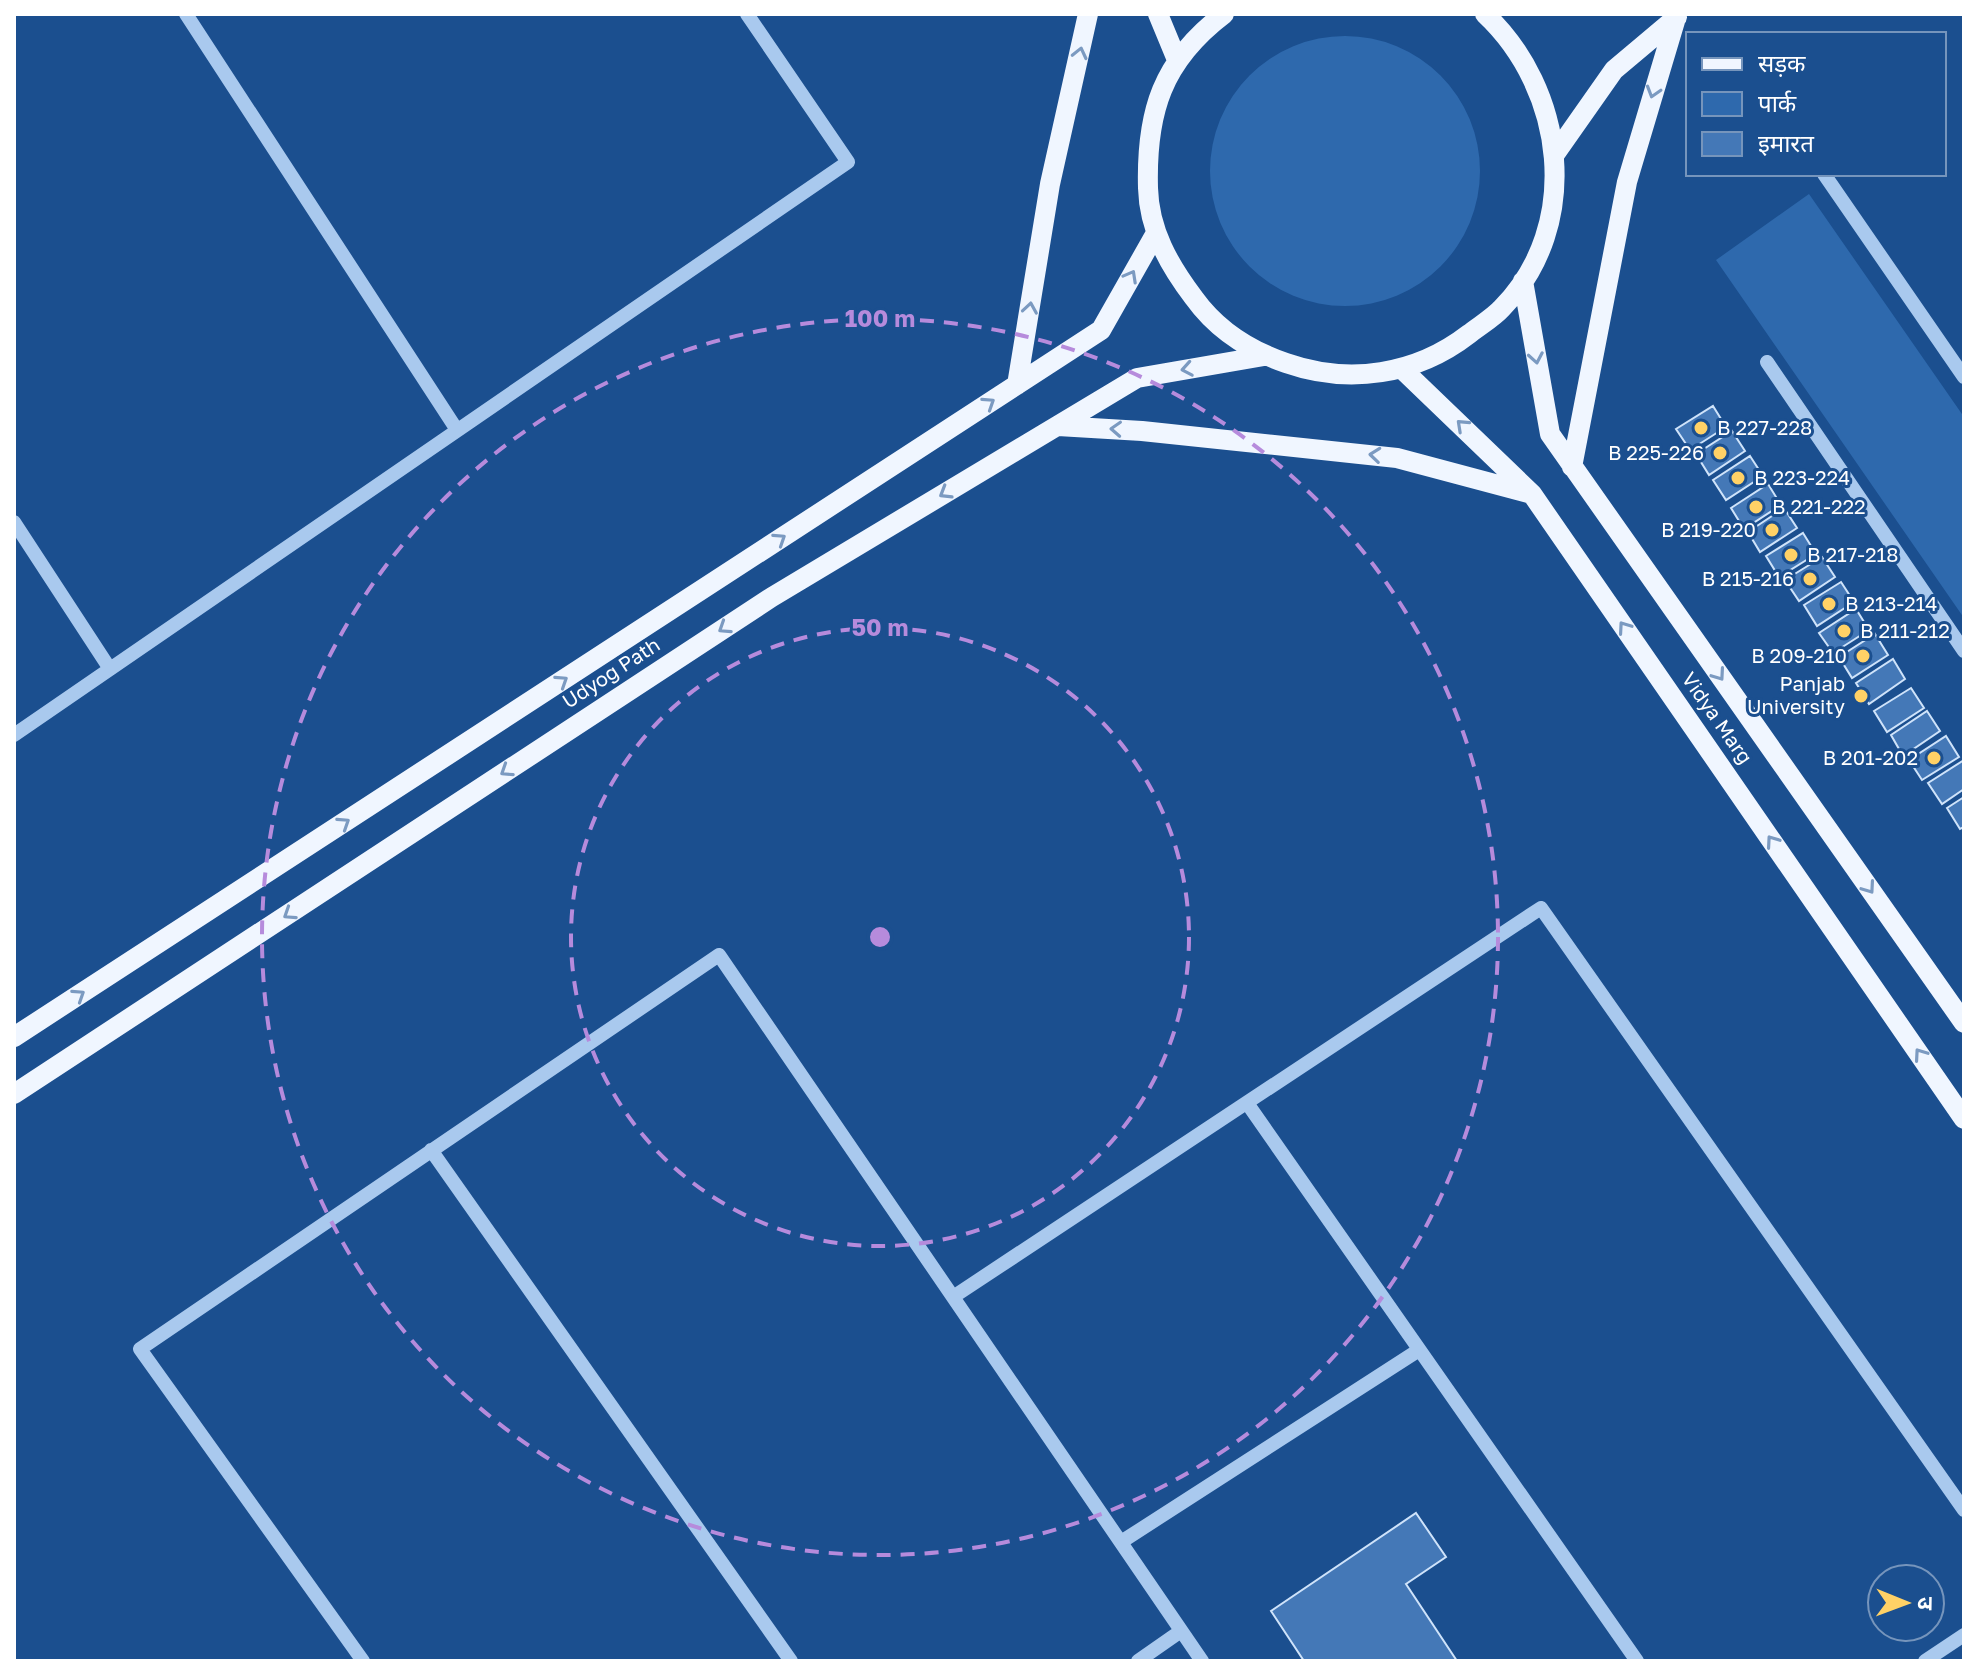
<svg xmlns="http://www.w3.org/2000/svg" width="1978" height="1675" font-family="'Golos Text','Noto Sans Devanagari',sans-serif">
<rect width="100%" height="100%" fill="#1b4f8f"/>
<path fill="#2e69ad" d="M1210 171a135 135 0 1 1 270 0a135 135 0 1 1-270 0Z
M1809,194L1964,417V618L1716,260Z"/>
<path fill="#4478b7" stroke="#cfe3fa" stroke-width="2" d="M1713,406L1726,427L1690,450L1676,429Z
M1732,431L1745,451L1709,475L1696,454Z
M1750,456L1763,476L1726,500L1713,480Z
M1768,484L1781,505L1744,529L1731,508Z
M1784,508L1797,528L1760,552L1748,532Z
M1803,533L1816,554L1779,577L1766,556Z
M1822,557L1835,577L1799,601L1785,580Z
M1841,582L1854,602L1817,626L1804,605Z
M1856,609L1869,630L1833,653L1819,633Z
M1875,634L1888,655L1852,678L1839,657Z
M1893,659L1905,679L1869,704L1856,683Z
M1911,688L1924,708L1887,732L1874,711Z
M1927,711L1940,731L1903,756L1891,735Z
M1946,736L1959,757L1922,780L1909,760Z
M1964,760V789L1942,804L1928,783Z
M1964,797V827L1960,829L1947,808Z
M1416,1513L1446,1557L1406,1584L1457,1661H1304L1271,1611Z"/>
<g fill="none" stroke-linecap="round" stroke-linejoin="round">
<path stroke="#a9c9ee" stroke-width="14" d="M186,14L457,430
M1824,174L1964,377
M1767,362L1964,651
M14,522L110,669
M14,735L848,162L747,14
M1247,1103L1637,1661
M431,1150L791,1661
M953,1297L1541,908L1964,1510
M1121,1542L1419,1350
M363,1661L140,1349L719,955L1202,1661
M1138,1661L1181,1631
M1925,1661L1964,1635"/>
<path stroke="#f0f6ff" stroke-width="20" d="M1158,14L1177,60
M1224,14C1162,61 1146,112 1148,188C1149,230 1169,265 1194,298C1217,330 1248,350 1286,363C1349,385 1416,375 1469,334C1479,326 1493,318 1502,308C1583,225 1565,89 1485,14
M1555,154L1614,70L1677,17
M1523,281L1550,434L1964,1023
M1402,369L1532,494L1964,1119
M1017,385L1050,184L1088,14
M1058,426L1142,431L1397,458L1532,494
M1572,467L1627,182L1676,18
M14,1037L1101,330L1156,233
M14,1094L772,597L1137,378L1264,356"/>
</g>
<defs><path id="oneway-chevron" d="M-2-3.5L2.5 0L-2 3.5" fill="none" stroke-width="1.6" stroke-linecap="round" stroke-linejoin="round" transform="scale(2)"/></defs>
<g stroke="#7b9ac1">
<use href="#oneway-chevron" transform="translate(1080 53) rotate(-77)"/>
<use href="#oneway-chevron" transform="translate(1653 92) rotate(107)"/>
<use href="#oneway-chevron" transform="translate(1131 276) rotate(-61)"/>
<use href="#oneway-chevron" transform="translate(1030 308) rotate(-81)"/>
<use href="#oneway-chevron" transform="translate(1536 358) rotate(80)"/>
<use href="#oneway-chevron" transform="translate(1187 369) rotate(170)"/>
<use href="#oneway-chevron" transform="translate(989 403) rotate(-33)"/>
<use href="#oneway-chevron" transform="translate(1462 425) rotate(-137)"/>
<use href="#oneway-chevron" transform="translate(1116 429) rotate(-177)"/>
<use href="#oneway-chevron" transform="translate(1375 455) rotate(-174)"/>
<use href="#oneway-chevron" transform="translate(945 493) rotate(149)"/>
<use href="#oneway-chevron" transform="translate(780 539) rotate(-33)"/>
<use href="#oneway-chevron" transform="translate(1624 627) rotate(-125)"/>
<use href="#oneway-chevron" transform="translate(724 628) rotate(147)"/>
<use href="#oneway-chevron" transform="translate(1719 675) rotate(55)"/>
<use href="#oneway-chevron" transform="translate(562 681) rotate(-33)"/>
<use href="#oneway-chevron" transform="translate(506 771) rotate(147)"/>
<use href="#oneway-chevron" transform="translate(344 823) rotate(-33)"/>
<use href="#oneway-chevron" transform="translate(1772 841) rotate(-125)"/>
<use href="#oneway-chevron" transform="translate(1869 888) rotate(55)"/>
<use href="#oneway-chevron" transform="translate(289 914) rotate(147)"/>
<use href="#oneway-chevron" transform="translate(79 995) rotate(-33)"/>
<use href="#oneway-chevron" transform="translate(1920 1054) rotate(-125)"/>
</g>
<g fill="none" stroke="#b68bdc" stroke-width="4" stroke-dasharray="14 10">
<circle cx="880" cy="937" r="309"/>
<circle cx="880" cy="937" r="618"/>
</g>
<g fill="#ffd166" stroke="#1b4f8f" stroke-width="3">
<circle cx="1701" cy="428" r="8"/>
<circle cx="1720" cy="453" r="8"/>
<circle cx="1738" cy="478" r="8"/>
<circle cx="1756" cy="507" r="8"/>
<circle cx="1772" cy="530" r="8"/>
<circle cx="1791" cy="555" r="8"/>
<circle cx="1810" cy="579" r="8"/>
<circle cx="1829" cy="604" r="8"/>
<circle cx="1844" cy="631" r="8"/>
<circle cx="1863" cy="656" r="8"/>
<circle cx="1861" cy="696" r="8"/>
<circle cx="1934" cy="758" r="8"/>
</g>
<g text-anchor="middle" stroke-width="6" stroke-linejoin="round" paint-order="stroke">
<g font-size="20" fill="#fff" stroke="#1b4f8f" text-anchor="start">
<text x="1717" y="435">B 227-228</text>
<text x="1704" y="460" text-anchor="end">B 225-226</text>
<text x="1754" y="485">B 223-224</text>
<text x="1772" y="514">B 221-222</text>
<text x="1756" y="537" text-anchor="end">B 219-220</text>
<text x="1807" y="562">B 217-218</text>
<text x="1794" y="586" text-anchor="end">B 215-216</text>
<text x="1845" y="611">B 213-214</text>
<text x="1860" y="638">B 211-212</text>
<text x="1847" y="663" text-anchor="end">B 209-210</text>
<text x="1845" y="691" text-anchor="end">Panjab<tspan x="1845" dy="23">University</tspan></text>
<text x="1918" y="765" text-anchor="end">B 201-202</text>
</g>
<g font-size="20" fill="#fff" stroke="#1b4f8f">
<text transform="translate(611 673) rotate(-33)" y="7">Udyog Path</text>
<text transform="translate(1717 718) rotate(55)" y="7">Vidya Marg</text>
</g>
</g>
<circle cx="880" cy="937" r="12" fill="#b68bdc" stroke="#1b4f8f" stroke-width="4"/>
<g font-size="24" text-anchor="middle" font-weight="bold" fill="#b68bdc" stroke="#1b4f8f" stroke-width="6" stroke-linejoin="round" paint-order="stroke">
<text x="880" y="327">100 m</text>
<text x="880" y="636">50 m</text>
</g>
<rect width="1978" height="1675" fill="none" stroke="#ffffff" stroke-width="32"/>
<rect x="1686" y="32" width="260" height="144" fill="#1b4f8f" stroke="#7695bc" stroke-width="2"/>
<rect x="1702" y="58" width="40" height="12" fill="#f0f6ff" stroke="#7695bc" stroke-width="2"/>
<text x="1758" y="72" font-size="24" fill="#ffffff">सड़क</text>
<rect x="1702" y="92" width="40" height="24" fill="#2e69ad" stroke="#7695bc" stroke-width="2"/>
<text x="1758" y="112" font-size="24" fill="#ffffff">पार्क</text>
<rect x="1702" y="132" width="40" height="24" fill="#4478b7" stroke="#7695bc" stroke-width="2"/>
<text x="1758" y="152" font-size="24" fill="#ffffff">इमारत</text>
<g transform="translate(1906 1603) rotate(91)"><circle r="38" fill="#1b4f8f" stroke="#7695bc" stroke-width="2"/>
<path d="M0-6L14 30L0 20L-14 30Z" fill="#ffd166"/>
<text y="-12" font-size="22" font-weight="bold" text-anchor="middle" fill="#ffffff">उ</text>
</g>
</svg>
